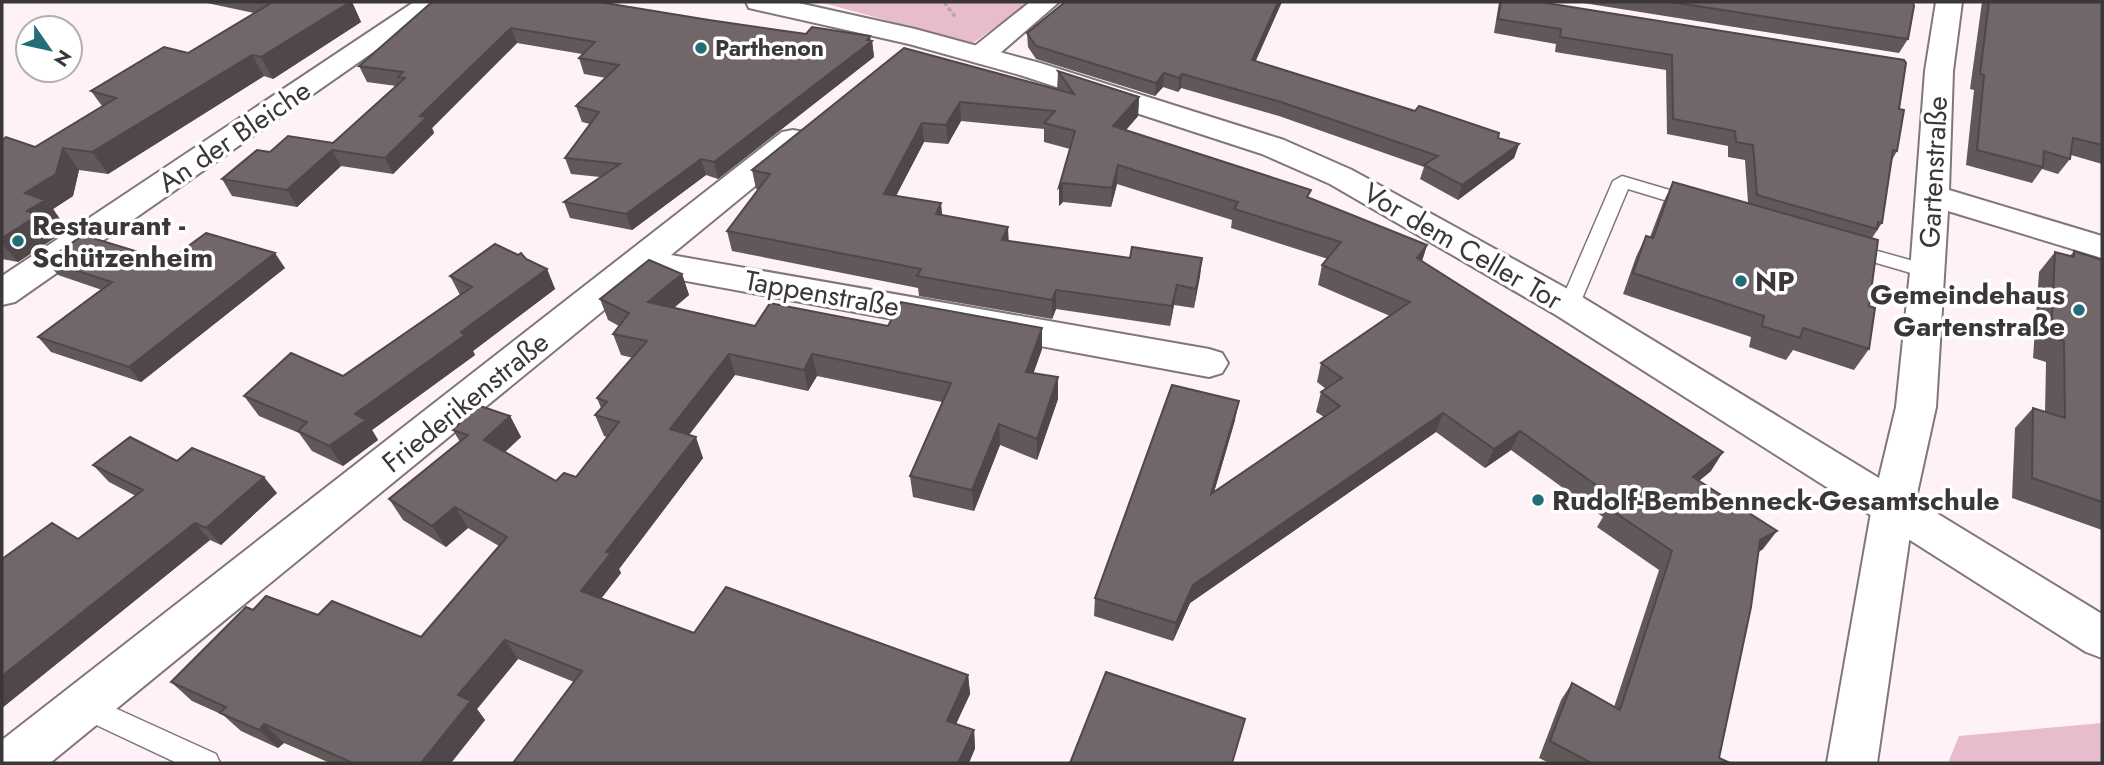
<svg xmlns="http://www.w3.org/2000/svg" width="2104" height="765" font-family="Jost,sans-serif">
<rect width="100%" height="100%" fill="#fff2f6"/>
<path fill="#e8bdcb" d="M820,2H1030L972,44Z
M2102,723V763H1948L1959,736Z"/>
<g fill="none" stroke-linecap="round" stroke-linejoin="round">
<g stroke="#817679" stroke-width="3">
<path id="lane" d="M1622,176L1700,199L1703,203L1694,209L1628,189L1579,306L1576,311H1562L1559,306L1613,181Z
M1849,243L1935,267L1938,272L1928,278L1842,253L1840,249Z
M84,694L216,754L220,763H177L75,715L71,706L75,697Z"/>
</g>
<g stroke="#817679" stroke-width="4">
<path id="street" d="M414,2H445L15,302L2,305V276Z
M1030,2H1059L991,61L981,64L971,61L967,55L971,49Z
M1936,2H1962L1953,71L1949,190L2102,236V258L1948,211L1936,407L1914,507L1877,763H1827L1872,507L1896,407L1910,272L1925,71Z
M793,130L804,132L809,139L804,146L671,255L1209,349L1222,353L1228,363L1222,373L1209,377L648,274L50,763H2V740L782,132Z"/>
</g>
<g stroke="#817679" stroke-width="4">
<path id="secondary" d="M746,2H794L915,29L1040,63L1284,140L1352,170L1582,297L2102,614V658L2086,652L1556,315L1330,184L1262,154L1020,75L909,44L749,8Z"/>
</g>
<path stroke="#b3a9ad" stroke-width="3.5" stroke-dasharray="4.5 2.5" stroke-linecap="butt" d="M944,2L956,18"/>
<use href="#lane" fill="#fff" fill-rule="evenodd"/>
<use href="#street" fill="#fff" fill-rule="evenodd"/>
<use href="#secondary" fill="#fff" fill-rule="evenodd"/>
</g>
<path fill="#61585a" d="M202,2H352L361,22L273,79L264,76L108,174L79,170L73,196L53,209L62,222L50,230L56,237L18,262L2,259V140L35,147L102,106L91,91L188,53L254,13Z
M432,2L709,20L806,34L870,41H872L874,57L718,179L706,175L632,230L570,218L564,202L600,177L571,174L565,158L590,124L582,122L576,106L606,78L584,74L579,58L582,54L517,43L432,128L434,133L393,174L341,166L297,207L232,196L222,179L270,152L333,143L396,86L367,82L359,66Z
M1499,2H1540L1899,109L1897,151L1892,160L1882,223L1872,238L1869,306V349L1854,370L1793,350L1786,360L1749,347L1751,337L1623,294L1636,257L1646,236L1650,237L1663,203L1673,182L1748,203L1745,160L1728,157V146L1667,134L1666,70L1555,52L1556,44L1494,33Z
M1577,2H1913L1908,39L1899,53Z
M1982,2H2102V164L2071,155L2070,159L2058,174L2042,169L2032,183L1966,165L1974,90L1970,89Z
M1027,33L1255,61L1519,144L1514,158L1458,200L1420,179L1424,167L1279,116L1181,88L1178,92L1163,87L1155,96L1036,59L1028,47Z
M904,48L1057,90L1058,71L1139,97L1138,116L1126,130L1310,198L1427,245L1422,261L1711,471L1699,481L1763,549L1759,552L1719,758L1730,763H1549L1539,758L1561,700L1572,683L1614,707L1659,570L1597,527L1603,517L1511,450L1485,468L1436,432L1190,603L1173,641L1094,616L1095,598L1235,420L1214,492L1324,417L1316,412L1321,392L1326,389L1317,382L1321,363L1390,316L1318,285L1322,265L1328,259L1231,228L1232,220L1117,184L1111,207L1063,202L1059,206V187L1070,149L1044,142V129L961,121L948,144L924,142L896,196L942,215L1008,227V241L1130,258H1202L1194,308L1174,305L1170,326L1056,309L1052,319L919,296L918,288L732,251L727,231L758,189H756L752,170Z
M2074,251L2102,260V530L2012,498L2015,428L2033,408L2045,412L2046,362L2033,358L2039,272L2055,252L2070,256Z
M526,259L547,269L555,289L473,351L475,355L372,430L378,440L343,466L312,451L299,433L259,416L244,396L343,376L460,295L450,276Z
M46,261H168L285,268L141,382L51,352L38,337L102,290L58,275Z
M682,274L689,295L674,308L755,326L1042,328V349L1033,374L1058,399L1037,460L1000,445L974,511L913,497L910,476L942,402L817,376L808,391L735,375L689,435L703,458L619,569L621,573L601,599L694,633L968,675L970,694L956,724L974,730L975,749L574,682L518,659L477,709L485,720L451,763H330L284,743L278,748L241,731L223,715L192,701L171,682L253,610L318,615L421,637L499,546L468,528L446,547L403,520L389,499L460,442L453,430L510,416L521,437L505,452L556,481L576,477L607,437L604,436L595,415L601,408L597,398L633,358L621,355L613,334L619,326L608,320L600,299Z
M177,461L277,493L221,545L210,540L2,708V559L78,539L136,496L109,482L93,465Z"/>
<path fill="#4f474a" d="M350,2H352L361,22L273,79L261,57Z
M1278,2H1282L1250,74L1252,60Z
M511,28L517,43L432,128L434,133L393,174L385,158L420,116Z
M870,36L871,42L872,41L874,57L718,179L714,162L867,40Z
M252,55L264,76L108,174L92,152Z
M1164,73L1163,87L1155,96L1156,83Z
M1182,74L1181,88L1178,92L1179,78Z
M1139,97L1138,116L1113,145V126Z
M960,102L961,121L948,144L946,125Z
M922,123L924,142L887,213L884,194Z
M1519,144L1514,158L1458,200L1462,185Z
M63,148L79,170L73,196L53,209L62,222L50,230L56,237L18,262L2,244V238L27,211L25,193Z
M332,150L341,166L297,207L287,190Z
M701,159L706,175L632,230L626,214Z
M1118,165L1117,184L1111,207L1112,188Z
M1063,183V202L1059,206V187Z
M941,203L943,222L936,214Z
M1008,227L1009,246L1002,240Z
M1427,245L1421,264L1417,258Z
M275,253L285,268L141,382L129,367Z
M1202,258L1200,277L1194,308L1196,289Z
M547,269L555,289L473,351L475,355L372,430L378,440L343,466L329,446L355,414L461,332Z
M682,274L689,295L655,323L648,302Z
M1177,285L1174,305L1170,326L1172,306Z
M1056,290V309L1052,319V300Z
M1042,328V349L1026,394V372Z
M729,354L735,375L677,450L670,429Z
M812,354L817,376L808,391L804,370Z
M1058,377V399L1037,460V439Z
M1239,401L1235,420L1208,513L1211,494Z
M1443,413L1436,432L1190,603L1173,641L1176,623L1193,585Z
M510,416L521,437L495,461L484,440Z
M999,424L1000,445L974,511L972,490Z
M1520,431L1511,450L1485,468L1494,449Z
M696,437L703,458L619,569L621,573L591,611L581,591L606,552Z
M1723,452L1711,471L1681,495L1693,477Z
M264,477L277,493L221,545L206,528Z
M455,507L468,528L446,547L432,526Z
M195,523L210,540L2,708V676Z
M1777,531L1763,549L1746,558L1760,540Z
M505,640L518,659L477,709L485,720L451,763H421L458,695Z
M968,675L970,694L949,739L947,721Z
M264,724L284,743L278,748L259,730Z
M974,730L975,749L969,763H958Z"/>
<path fill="#716669" stroke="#4f474a" stroke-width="2" d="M273,2H350L261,57L252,55L92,152L63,148L56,174L25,193L45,200L27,211L38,215L2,238V140L6,137L35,147L116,98L91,91L164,47L188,53Z
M432,2H599L709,20L806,34L812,27L870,36L867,40L872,41L714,162L701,159L626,214L564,202L620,164L565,158L599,112L576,106L619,65L579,58L595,42L511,28L420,116L427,117L385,158L332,150L287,190L222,179L257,150L270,152L288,136L333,143L405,78L398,77L403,72L359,66Z
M1065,2H1278L1252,60L1415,111L1419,106L1499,133L1498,138L1519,144L1462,185L1424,165L1438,156L1281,102L1182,74L1179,78L1164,73L1156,83L1036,46L1027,33Z
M1501,2H1540L1904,60L1906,63L1899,109L1904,110L1897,151L1893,150L1882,223L1878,222L1877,229L1757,195L1753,145L1736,142L1735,131L1673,119L1672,55L1560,37L1561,29L1498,19Z
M1671,2H1913L1914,6L1908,39Z
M1989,2H2102V145L2073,138L2070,159L2044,151L2043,167L1977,150L1984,75L1980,74Z
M904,48L1074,94L1058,71L1139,97L1113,126L1311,190L1307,197L1427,245L1417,258L1723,452L1693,477L1777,531L1760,540L1751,607L1719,758L1730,763H1591L1550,741L1572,683L1620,710L1672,551L1608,508L1617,500L1520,431L1494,449L1443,413L1193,585L1176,623L1095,598L1172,385L1239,401L1211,494L1340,406L1321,392L1342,378L1321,363L1410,302L1322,265L1341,242L1234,209L1238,202L1118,165L1112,188L1063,183L1059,187L1075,131L1044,123L1055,111L960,102L946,125L922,123L884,194L941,203L936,214L1008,227L1002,240L1130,258L1132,247L1202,258L1196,289L1177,285L1172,306L1056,290L1052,300L917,276L921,269L727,231L770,174L752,170Z
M1673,182L1878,240L1869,306L1875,308L1869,349L1803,328L1800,338L1762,326L1764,316L1633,273L1646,236L1653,238Z
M206,233L275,253L129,367L38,337L112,282L46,261L83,235L168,261Z
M495,244L518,255L521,253L526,259L547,269L461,332L465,335L355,414L366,420L329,446L298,431L307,422L244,396L291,353L343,376L472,287L450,276Z
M2074,251L2102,260V502L2032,478L2033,408L2065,418L2064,341L2051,337L2055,252L2074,257Z
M649,260L682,274L648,302L755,326L770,303L888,326L901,302L1042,328L1026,372L1058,377L1037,439L999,424L972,490L910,476L951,383L812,354L804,370L729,354L670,429L696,437L606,552L611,553L581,591L694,633L726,587L968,675L947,721L974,730L958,763H513L582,671L505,640L458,695L471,701L421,763H353L264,724L259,730L220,713L226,707L171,682L246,607L253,610L266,596L318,615L332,601L421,637L507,537L455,507L432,526L389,499L468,435L453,430L477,405L510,416L484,440L556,481L564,473L576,477L619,422L595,415L607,402L597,398L647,341L613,334L629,313L600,299Z
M130,437L177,461L192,448L264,477L206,528L195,523L2,676V559L52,523L78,539L143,490L93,465Z
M1106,672L1245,719L1232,763H1070Z"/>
<g fill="#246c78" stroke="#fff" stroke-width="2.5">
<circle cx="701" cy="48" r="7"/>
<circle cx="18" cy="241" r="7"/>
<circle cx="1741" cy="281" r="7"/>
<circle cx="2079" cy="310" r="7"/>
<circle cx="1538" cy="500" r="7"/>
</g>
<g text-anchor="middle" stroke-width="7" stroke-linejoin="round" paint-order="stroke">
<g font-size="23" font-weight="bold" fill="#3b3638" stroke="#fff" text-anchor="start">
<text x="715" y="56">Parthenon</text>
</g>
<g font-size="28" fill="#3b3638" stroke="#fff">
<text transform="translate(234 136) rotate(-34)" y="10">An der Bleiche</text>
<text transform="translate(1933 172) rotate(-87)" y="10">Gartenstraße</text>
<text transform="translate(1463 246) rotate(30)" y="10">Vor dem Celler Tor</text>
<text transform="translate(822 293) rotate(10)" y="10">Tappenstraße</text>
<text transform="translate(465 402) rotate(-39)" y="10">Friederikenstraße</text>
</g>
<g font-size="28" font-weight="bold" fill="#3b3638" stroke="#fff" text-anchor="start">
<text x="32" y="235">Restaurant -<tspan x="32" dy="32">Schützenheim</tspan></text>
<text x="1755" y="291">NP</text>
<text x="2065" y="304" text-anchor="end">Gemeindehaus<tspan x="2065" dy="32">Gartenstraße</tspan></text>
<text x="1552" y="510">Rudolf-Bembenneck-Gesamtschule</text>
</g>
</g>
<rect width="2104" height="765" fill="none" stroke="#3b3638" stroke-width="7"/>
<g transform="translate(49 49) rotate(124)"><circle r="33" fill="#ffffff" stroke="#b1afaf" stroke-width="2"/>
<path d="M0-5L12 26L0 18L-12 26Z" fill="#246c78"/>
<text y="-10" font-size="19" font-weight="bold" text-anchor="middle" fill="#3b3638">N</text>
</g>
</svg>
